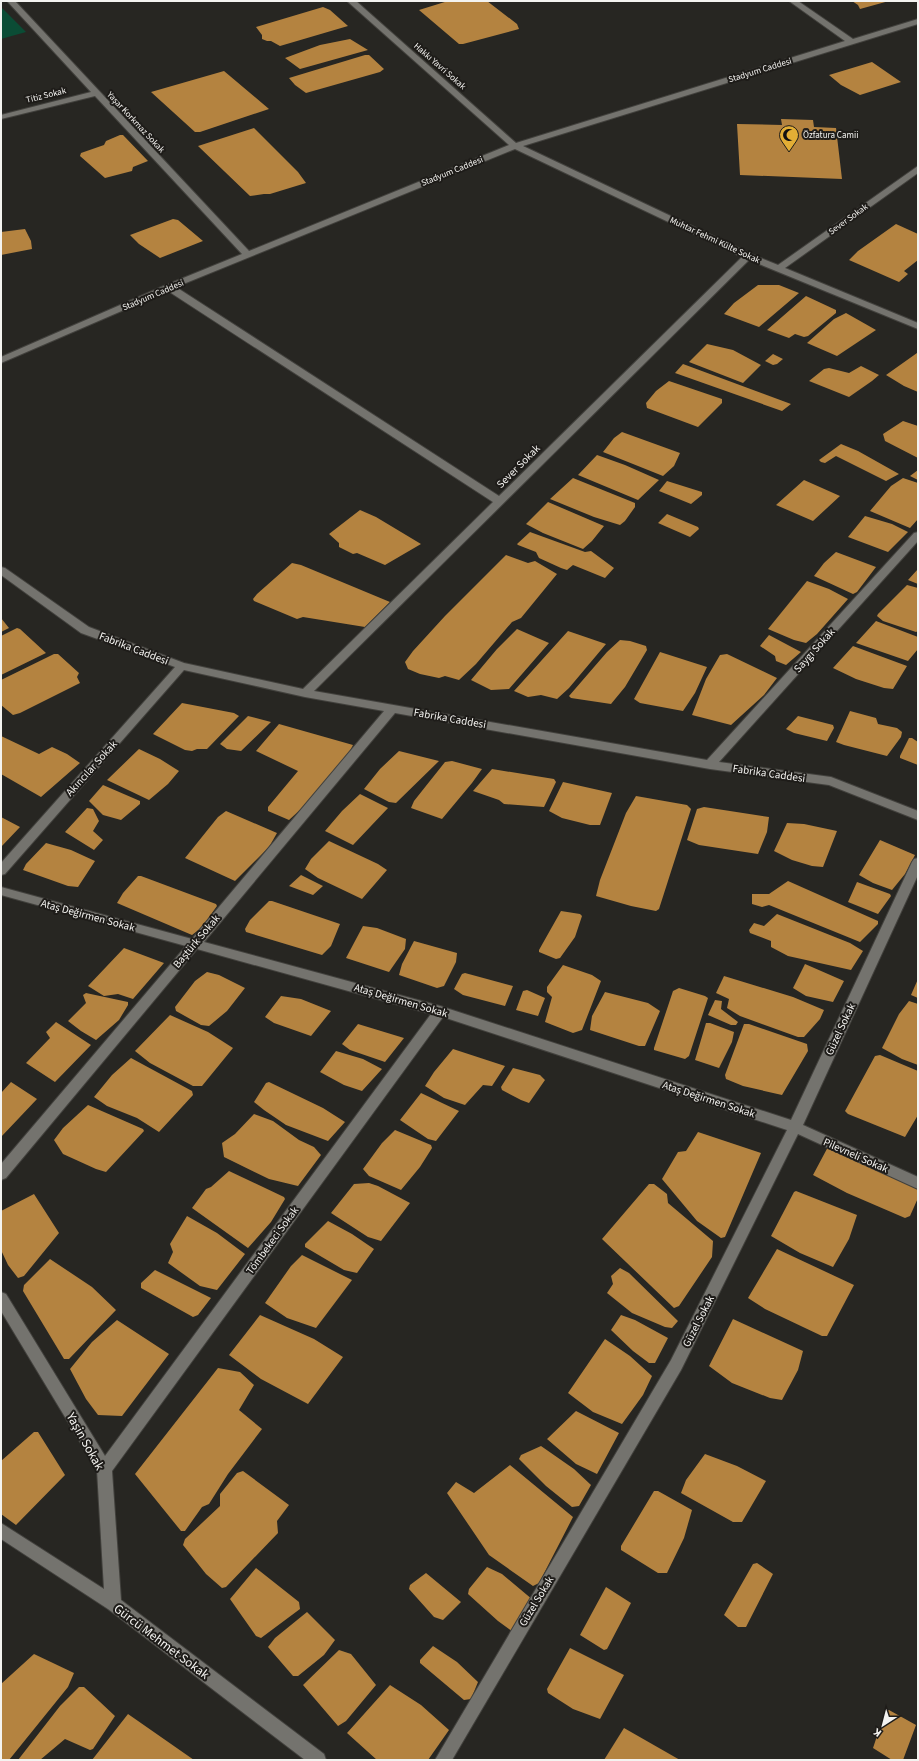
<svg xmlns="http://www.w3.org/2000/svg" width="919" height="1761" font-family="'Source Sans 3',sans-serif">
<rect width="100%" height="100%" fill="#272622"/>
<path fill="#0b4c35" d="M1,7L26,32L1,39Z"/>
<path fill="#b48340" d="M448,1H487L517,24L519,29L463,44H459L419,10Z
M852,1H889L860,9L858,5Z
M323,7L330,10L348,26L280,46L271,41H267L262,39V35L256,27Z
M350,39L368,50L300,69L285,58L320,45Z
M365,55H369L384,69L380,72L306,93L295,85L289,78Z
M872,62L901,82L860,95L841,85L829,75Z
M224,71L269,109L200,132H195L151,92Z
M781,119L813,120L814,127L836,128L842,179L740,175L737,124L782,125Z
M254,128L298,172L306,183L270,194H264L250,196L198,146Z
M120,135H123L148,161L133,167L132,171L105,178L80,156L81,153L104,145L106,141Z
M173,219L178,220L203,241L160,258L139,244L130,235Z
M896,224L918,234V260L904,271L908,274L899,282L849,260L858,251Z
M25,229L31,241L32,249L1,255V232Z
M758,285H779L799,293L759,327L724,314L734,303Z
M806,296L836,310V313L808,336L804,337L795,334L789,338L767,330Z
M846,313L876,330L837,356L807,343L834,319Z
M707,344L733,350L761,365L743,383L689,362Z
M917,353H918V392L904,386L886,375Z
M773,354L783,359L777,364L773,365L765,361Z
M683,364L791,404L782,411L675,373Z
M861,366L879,375L872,381L849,397L809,381L824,369L829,368L849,373Z
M669,381L722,399V403L698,427L647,408L646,403L656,391Z
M903,421L918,426V458L885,441L883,434Z
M622,432L680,453L674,466L663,476L603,452L614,438Z
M841,444L858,451L899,474L886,481L836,456L825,463L821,462L819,460Z
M597,455L625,465L659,480L638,500L578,475Z
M918,470V480L910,476Z
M573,478L635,503V507L625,521L620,525L594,517L550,499Z
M903,478L918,483V519L910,528L870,511L891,486Z
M804,480L840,496L813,521L776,505Z
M667,481L702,492V495L691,504L659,491Z
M548,502L604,526L592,541L583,549L543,533L526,524Z
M360,510L376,517L421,544L385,565L357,553L353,554L339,547V543L329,534Z
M667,514L698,527L699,529L690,537L658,523Z
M865,516L892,524L908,532L888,552L848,537Z
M530,532L585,552L591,551L614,568L605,578L573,565L567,570L561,568L539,558L536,552L518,545L517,544Z
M836,552L876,567L857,592L853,594L814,576L824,563Z
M506,555L528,563L535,561L557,574L521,618L512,622L476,664L459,680L445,676L439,678L420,674L408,669L405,662L413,651L445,616Z
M292,563L301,565L390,602L365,627L303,617L297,619L254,601L253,599L257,594Z
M918,569V584L908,580Z
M807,581L829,589L848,599L817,634L806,643L794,640L768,629Z
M907,585L918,588V631L916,632L883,621L877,616L878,614Z
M1,618L9,628L1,632Z
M876,621L918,637V649L908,661L856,643Z
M17,628L20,629L46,653L1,675V636Z
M517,629L549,643L509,689L491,690L471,680L497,649Z
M568,631L606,644L569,688L557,699L541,695L528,697L514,691Z
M769,635L801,652L786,665L776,661L775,656L760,646Z
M620,640L630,641L646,646L647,650L625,687L611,704L571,698L569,696L607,652Z
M853,646L907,666L893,689L884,688L856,679L833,668Z
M660,652L707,667L695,693L683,711L640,703L634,699Z
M54,654H58L79,673L77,677L80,683L20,713L13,715L1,705V680Z
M727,654L777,678L764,695L731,725L692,715L706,679L720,655Z
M182,703L234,713L239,716L207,749H197L192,751L185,750L153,734Z
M850,711L876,718L878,724L897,728L902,732L901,737L887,756L844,745L836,742Z
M248,716L271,722L241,751L227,749L220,744Z
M798,716L833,725L834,728L827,741L794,733L786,729Z
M279,724L353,745L349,753L302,808L289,820L268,811V807L298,771L256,751Z
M1,736L39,754L52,747L67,754L80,763L41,797L1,774Z
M909,738H912L918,742V765L900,758V756Z
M139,749L160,759L179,771L168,784L149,800L107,780Z
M399,751L439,761L396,803L389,802L364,789L380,769Z
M452,761L482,769L472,783L442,819L411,808L414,801L445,762Z
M492,769L554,779L556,782L544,807L504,804L499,800L473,791Z
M563,782L612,793L600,825H590L562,818L549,811Z
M103,785L140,801V804L121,820L103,815L89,801Z
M360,794L388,808L353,845L325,831L342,811Z
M636,796L687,805L691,809L659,909L656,911L631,906L596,896L600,880L626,813Z
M704,807L769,817L767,832L758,854L699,845L687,840L697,809Z
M87,808L93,809L99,821L93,831L103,840L94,850L65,832Z
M226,811L277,833L269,847L235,881L185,858L218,817Z
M1,817L20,827L1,847Z
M787,823L804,824L837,831L823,867L812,866L792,860L774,851Z
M880,840L915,855L905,874L892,890L873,883L859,875Z
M329,841L378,864L387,870L362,899L318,878L305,869L311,859Z
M46,843L71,850L95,861L78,887L68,886L23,870L26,864Z
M301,875L323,886L313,895L289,886Z
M138,876H141L216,904L217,906L201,928L192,935L117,903L123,893Z
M788,881L878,921V924L860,942L769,905L762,907L752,904V894H769Z
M857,882L890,894L891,896L878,914L848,902Z
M269,901H272L340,924L331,946L322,955L246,932L245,929L250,920Z
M561,911L580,914L582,916L575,937L560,958L556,959L539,952V950Z
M777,914L850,943L863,951L851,970L788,956L771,947V941L750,933L749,930L754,923L764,926Z
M363,926L377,928L406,939L405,949L389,972L346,958Z
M414,941L457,953L456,962L444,986L437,988L399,975L402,964Z
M124,948L164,963L133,999L118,994L104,996L88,986Z
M805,964L844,981L833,1002L806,996L793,988Z
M563,965L592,975L601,981L582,1030L573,1033L545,1022L552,997L547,992V987Z
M207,972L219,975L245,988L227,1011L209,1026L201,1025L176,1011L175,1007L195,981Z
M465,973L513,986L505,1006L463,995L454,989L462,974Z
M724,976L793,997L824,1010L820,1019L804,1037H798L740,1016L727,1008L729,999L716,993Z
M918,979V998L911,995Z
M679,988L705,996L708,998L689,1056L685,1059L654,1050V1048L673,991Z
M527,990L545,998L538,1016L516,1010L523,991Z
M605,992L648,1003L660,1011L645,1046H639L590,1030L592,1016Z
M86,993L128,1002V1005L119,1020L96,1040L81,1031L68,1021L86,1003L83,995Z
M281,996L301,999L331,1011L311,1036L274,1023L265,1017Z
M715,1000L722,1001L721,1009L738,1022L736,1025H731L708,1015Z
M909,1001L918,1004V1065L902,1059L882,1048L899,1014Z
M170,1015L208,1032L233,1048L202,1086H193L150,1063L135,1051Z
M56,1022L91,1045L55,1082L26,1063L50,1038L46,1032Z
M706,1023H710L734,1032L732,1042L719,1068L695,1060Z
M358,1024L404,1038L385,1062L350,1050L342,1044Z
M744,1024H749L807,1044L808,1051L782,1095L743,1086L726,1079L725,1075Z
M453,1049L505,1066L492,1086L483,1085L465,1105L444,1098L425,1086L434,1072Z
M336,1051L363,1059L382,1069L362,1091L344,1085L320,1072Z
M880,1055L918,1071V1115L905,1137L848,1114L845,1111L875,1056Z
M131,1058L192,1091L193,1095L159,1132L137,1118L107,1106L94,1097L112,1075Z
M513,1068L540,1075L545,1080L529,1103L521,1100L502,1090L501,1087Z
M11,1082L37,1099L1,1137V1093Z
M269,1082L323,1108L345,1122L328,1141L286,1125L264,1110L254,1102L266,1083Z
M421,1093L459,1111L436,1141L428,1139L400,1120Z
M88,1105L143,1129L144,1131L106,1172L96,1169L63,1154L54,1140L63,1128Z
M254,1114L273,1121L299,1140L314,1147L321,1155L298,1186L269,1179L224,1157L222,1143L235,1134Z
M395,1130L431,1145L432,1148L420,1167L401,1190L369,1176L363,1169L382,1143Z
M698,1132L761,1153L725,1237L721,1238L697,1221L662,1179L678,1152L686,1151Z
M829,1145L918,1185V1198L910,1216L905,1218L847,1193L813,1175Z
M229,1171L284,1197L285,1199L271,1222L248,1248L192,1208L206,1189L211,1187Z
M369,1183L378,1186L410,1203L381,1241L368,1237L331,1213L354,1184Z
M649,1184H654L667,1194L668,1203L713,1241L712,1257L679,1306L674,1308L602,1239Z
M796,1191L857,1215L849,1239L833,1267L800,1253L771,1236L794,1192Z
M34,1194L59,1233L24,1276L18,1278L8,1265L1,1250V1211Z
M187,1216L217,1233L245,1254L217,1290L200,1286L168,1263L173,1252L170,1244Z
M328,1221L352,1234L374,1249L357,1273L344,1270L305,1247V1244Z
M777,1249L854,1285L827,1336H822L765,1309L748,1298Z
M302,1255L352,1280L316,1328L287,1318L265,1303L291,1266Z
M50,1259L92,1287L116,1310L69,1359H64L23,1291L24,1285Z
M620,1268L629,1273L678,1321L672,1328L665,1327L632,1313L607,1293L613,1284L611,1276Z
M155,1270L211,1298L198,1315L193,1317L141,1288V1283Z
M260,1315L314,1339L343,1357L308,1404L261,1379L229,1355Z
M621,1315L635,1320L668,1338L655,1363H649L633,1351L611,1330Z
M733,1319L803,1351L798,1370L782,1400L770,1398L732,1383L709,1366Z
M117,1320L169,1354L122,1416L98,1415L86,1399L70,1369L92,1342Z
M605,1339L630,1356L652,1376L643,1395L622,1424L593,1412L568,1393Z
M218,1368L240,1372L254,1385L239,1410L262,1429L228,1474L209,1504L202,1507L185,1531H181L135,1474Z
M576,1411L619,1433L597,1474L576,1464L547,1439Z
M34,1432H38L65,1475L16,1525L1,1514V1461Z
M541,1446L574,1469L591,1485L579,1506L572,1507L546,1486L519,1459L521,1455Z
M705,1454L737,1466L766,1481L742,1522H733L681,1493L686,1480Z
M510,1465L573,1517L539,1583L533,1586L489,1555L447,1493L456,1482L474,1493Z
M243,1471L289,1505L277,1521L278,1533L226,1587L222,1588L206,1574L183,1545L185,1539L220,1506V1494L237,1473Z
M654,1491H658L692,1510L684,1538L667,1573H658L621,1550V1546Z
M757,1563L773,1574L746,1627H738L724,1615L753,1564Z
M487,1567L502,1574L533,1600L513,1632L498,1621L468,1594L469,1589Z
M256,1568L299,1602L300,1609L261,1638L256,1636L230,1599Z
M426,1573L461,1602L443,1620L434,1617L409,1589L410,1585Z
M606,1587L631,1603L607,1649L604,1650L580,1635Z
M307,1612L335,1640L324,1655L298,1676H293L268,1647L275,1638Z
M433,1646L457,1662L478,1682L471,1699L464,1700L420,1663V1660Z
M570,1648L624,1675L600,1719L573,1709L548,1693L547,1689Z
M339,1650L351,1654L376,1685L346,1721L338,1726L303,1685Z
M34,1654L74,1673L68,1687L9,1760H1V1684Z
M390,1685L421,1705L449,1730L428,1760H377L347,1733Z
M79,1687H84L115,1716L93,1749L90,1750L65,1739L40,1760H18L60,1706Z
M889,1710L916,1725L903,1760H892L873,1748L885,1712Z
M128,1714L194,1760H92Z
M624,1728L680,1760H604Z"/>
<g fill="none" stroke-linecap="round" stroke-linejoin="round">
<g stroke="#42413d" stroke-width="2">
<path id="minor" d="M7,1H15L249,251L509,145L347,1H356L516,143L845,41L789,1H798L853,39L918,19V24L523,146L751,254L778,265L918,166V173L785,268L918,323V329L749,260L314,691L707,760L914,533L918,532V541L719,762L831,777L918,811V820L829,785L710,769L395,713L204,942L440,1006L791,1120L912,862L914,859L918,858V875L803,1125L918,1177V1189L798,1134L681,1370L452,1760H435L671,1360L787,1130L443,1017L112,1471L121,1600L324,1754L326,1760H305L108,1609L1,1539V1523L104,1589L97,1470L1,1311V1292L6,1294L105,1456L431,1014L197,949L6,1178L1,1180V1164L186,946L1,895V887L192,939L384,711L305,697L184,670L5,874L1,875V863L175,667L81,633L1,575V567L5,568L89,627L184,663L303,689L493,502L168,291L1,363V357L166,285L242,254L95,96L1,119V115L91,92ZM515,149L742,257L499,496L176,287Z"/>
</g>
<use href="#minor" fill="#74736e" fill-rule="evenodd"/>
</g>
<defs>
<g id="mosque-pin" transform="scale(1)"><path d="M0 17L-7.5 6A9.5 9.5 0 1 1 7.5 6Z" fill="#e3ae35" stroke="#1e1c19"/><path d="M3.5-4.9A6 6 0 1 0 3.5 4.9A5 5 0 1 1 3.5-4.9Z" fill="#111"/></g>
</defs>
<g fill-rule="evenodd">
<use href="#mosque-pin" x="789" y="135"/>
</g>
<g text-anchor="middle" stroke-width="4" stroke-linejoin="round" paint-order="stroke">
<g font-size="9" fill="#f4f3f0" stroke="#1e1c19">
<text transform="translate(440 66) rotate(41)" y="3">Hakkı Yavri Sokak</text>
<text transform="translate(760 70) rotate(-17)" y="3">Stadyum Caddesi</text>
<text transform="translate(46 95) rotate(-14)" y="3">Titiz Sokak</text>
<text transform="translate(136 122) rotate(47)" y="3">Yaşar Korkmaz Sokak</text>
<text transform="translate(452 171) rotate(-22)" y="3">Stadyum Caddesi</text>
<text transform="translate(848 219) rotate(-36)" y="3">Sever Sokak</text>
<text transform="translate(715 240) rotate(25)" y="3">Muhtar Fehmi Külte Sokak</text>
<text transform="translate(153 295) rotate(-23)" y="3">Stadyum Caddesi</text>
</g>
<g font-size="9" fill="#f4f3f0" stroke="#1e1c19" text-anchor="start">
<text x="803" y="138">Özfatura Camii</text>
</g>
<g font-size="11" fill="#f4f3f0" stroke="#1e1c19">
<text transform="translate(518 466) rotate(-45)" y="4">Sever Sokak</text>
<text transform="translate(134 648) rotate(21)" y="4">Fabrika Caddesi</text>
<text transform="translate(814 650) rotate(-48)" y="4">Saygı Sokak</text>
<text transform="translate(450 718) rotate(10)" y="4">Fabrika Caddesi</text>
<text transform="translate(91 768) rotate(-48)" y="4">Akıncılar Sokak</text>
<text transform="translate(769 773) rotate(8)" y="4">Fabrika Caddesi</text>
<text transform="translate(88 915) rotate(15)" y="4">Ataş Değirmen Sokak</text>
<text transform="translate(196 941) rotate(-50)" y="4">Baştürk Sokak</text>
<text transform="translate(401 1000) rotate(16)" y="4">Ataş Değirmen Sokak</text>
<text transform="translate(840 1029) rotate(-65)" y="4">Güzel Sokak</text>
<text transform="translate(709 1099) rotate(18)" y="4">Ataş Değirmen Sokak</text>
<text transform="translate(856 1155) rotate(24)" y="4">Pilevneli Sokak</text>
<text transform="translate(272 1240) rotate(-54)" y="4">Tömbekeci Sokak</text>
<text transform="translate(698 1321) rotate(-63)" y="4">Güzel Sokak</text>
<text transform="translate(536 1601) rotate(-59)" y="4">Güzel Sokak</text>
</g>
<g font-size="13" fill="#f4f3f0" stroke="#1e1c19">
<text transform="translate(86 1441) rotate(61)" y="5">Yaşin Sokak</text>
<text transform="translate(162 1641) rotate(37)" y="5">Gürcü Mehmet Sokak</text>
</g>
</g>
<rect width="919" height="1761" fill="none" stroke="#f4f3f0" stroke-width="4"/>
<g transform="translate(883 1725) rotate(216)" stroke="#1e1c19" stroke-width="3" paint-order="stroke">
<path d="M0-3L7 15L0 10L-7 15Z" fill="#f4f3f0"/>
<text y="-6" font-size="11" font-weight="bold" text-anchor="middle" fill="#f4f3f0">K</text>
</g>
</svg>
